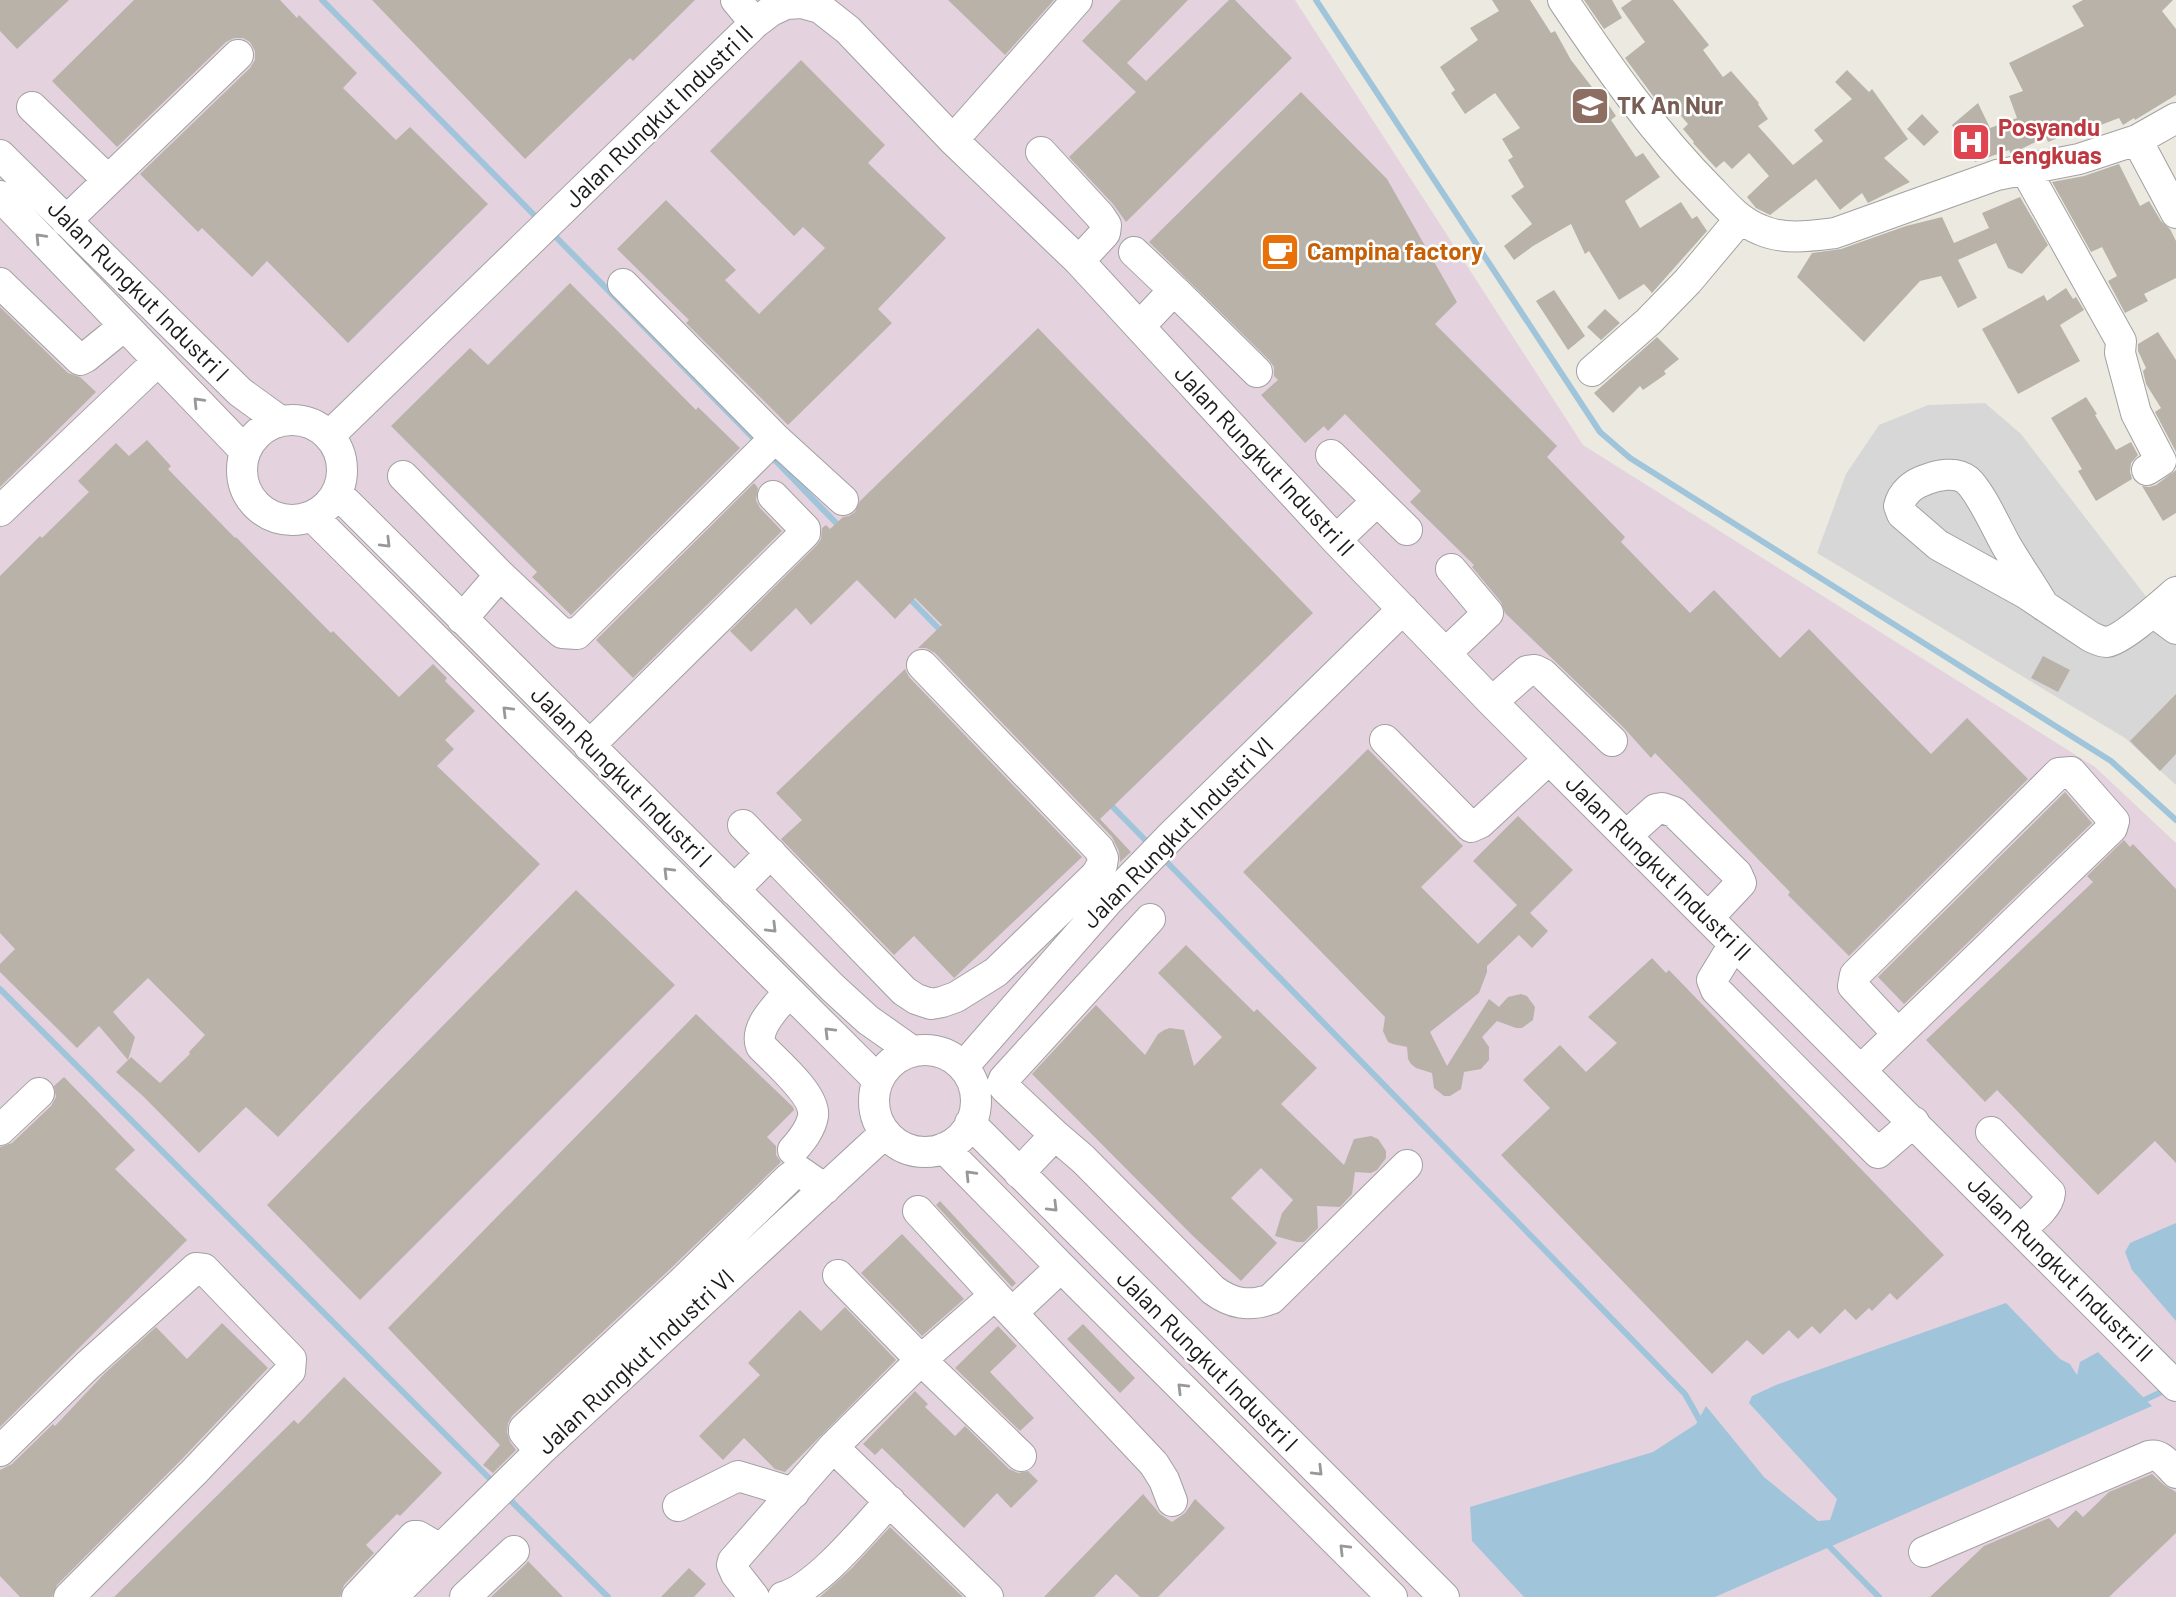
<svg xmlns="http://www.w3.org/2000/svg" width="2176" height="1597" font-family="Barlow,sans-serif">
<rect width="100%" height="100%" fill="#eceae0"/>
<path fill="#d8d7d7" d="M1985,403L2021,434L2148,599L2176,574V785L2125,738L1817,553L1846,474L1879,425L1928,405Z"/>
<path fill="#e5d2df" d="M0,0H1295L1583,445L2095,767L2176,843V1597H0Z"/>
<path fill="#a0c5da" d="M2176,1223V1321L2132,1270L2125,1252L2130,1243Z
M2006,1303L2060,1359L2070,1364L2077,1375L2080,1362L2098,1352L2152,1406L1715,1597H1524L1472,1541L1470,1507L1653,1452L1696,1424L1706,1406L1764,1477L1818,1521L1830,1520L1837,1499L1749,1403L1752,1396L1776,1385Z"/>
<g fill="none" stroke-linecap="round" stroke-linejoin="round">
<path stroke="#a0c5da" stroke-width="6" d="M322,0L539,220
M1316,0L1600,432L1630,458L2111,761L2176,820
M552,233L758,443
M770,455L841,528
M907,596L943,633
M1107,801L1151,846
M1161,856L1685,1394L1703,1426
M0,989L494,1483
M2140,1402L2168,1389
M506,1496L608,1597
M1824,1541L1879,1597"/>
</g>
<path fill="#b8b2a9" d="M0,0H69L17,49L0,31Z
M134,0H280L297,18L299,15L357,73L343,88L396,140L410,127L488,204L348,343L267,261L252,277L202,228L198,232L140,174L250,68L255,60V51L250,42L243,38H234L226,42L117,147L52,81Z
M372,0H695L633,61L630,58L525,159Z
M948,0H1054L1005,55Z
M1121,0H1188L1127,63L1146,81L1229,0H1235L1292,58L1126,222L1113,204L1069,157L1136,92L1082,41Z
M1492,0H1530L1551,33L1555,31L1571,60L1595,91L1598,89L1616,116L1611,120L1636,157L1643,153L1660,177L1625,201L1640,228L1681,202L1692,219L1697,216L1707,231L1652,293L1644,284L1619,300L1589,251L1585,254L1571,224L1533,246L1514,260L1504,246L1532,224L1511,196L1524,187L1508,160L1513,157L1502,139L1520,128L1495,93L1465,114L1451,93L1455,90L1440,67L1478,40L1470,28L1499,11Z
M1584,0H1612L1622,18L1604,29Z
M1632,0H1673L1709,45L1703,50L1723,77L1731,71L1759,103L1758,104L1768,119L1758,126L1793,165L1823,141L1814,130L1852,99L1835,82L1847,70L1869,92L1872,89L1908,139L1884,158L1910,182L1868,203L1862,193L1840,210L1816,179L1770,215L1756,208L1747,197L1769,176L1749,153L1732,169L1724,161L1716,168L1693,143L1694,142L1683,129L1688,124L1666,98L1659,104L1625,58L1645,42L1621,8Z
M2083,0H2173L2162,11L2176,29V95L2135,120L2134,118L2123,125L2119,118L2085,131L2084,127L2048,142L2046,137L2011,154L2009,150L1975,162L1952,125L1978,103L1990,128L2017,118L2009,96L2023,91L2009,63L2084,26L2072,6Z
M801,60L885,145L868,163L946,238L878,309L892,323L788,425L686,323L689,320L617,249L666,200L736,270L725,280L759,314L825,248L803,227L794,236L710,151Z
M1301,92L1387,179L1457,302L1435,324L1557,446L1547,457L1625,537L1621,542L1690,613L1714,590L1780,658L1809,629L1931,754L1967,718L2028,779L1849,956L1788,895L1790,892L1655,753L1651,758L1624,728L1505,613L1501,602L1472,567L1474,565L1410,502L1421,491L1345,414L1328,431L1324,426L1305,443L1261,395L1278,380L1274,376V367L1269,360L1149,242Z
M1922,114L1939,132L1924,146L1907,129Z
M2119,164L2140,206L2149,201L2161,221L2170,229L2176,241V278L2144,294L2148,301L2125,313L2108,281L2117,276L2102,247L2091,252L2052,182L2084,176Z
M2020,197L2048,245L2022,274L2008,268L1996,243L1958,260L1977,298L1958,308L1941,276L1920,281L1864,342L1797,277L1812,253L1841,249L1906,226L1942,217L1954,243L1989,228L1982,213Z
M570,283L696,410L698,407L740,448L571,615L532,577L537,572L391,426L470,348L488,365Z
M2066,288L2073,299L2076,297L2084,310L2060,325L2080,361L2018,394L1982,329L2044,295L2047,301Z
M1554,290L1585,336L1568,350L1536,301Z
M0,307L68,373L80,377L96,392L0,487Z
M1605,309L1620,323L1601,340L1587,327Z
M1038,328L1313,613L1100,819L1131,852L1120,862L1119,851L1112,837L935,653L926,648H918L942,625L915,598L895,619L857,580L811,625L796,608L751,652L730,631L817,545L821,539L822,528L826,525L830,529L843,517L849,516L855,512L860,501Z
M2158,332L2176,360V452L2155,412L2161,408L2146,384L2143,371L2146,368L2138,351V344Z
M1657,337L1679,359L1664,371L1666,374L1643,390L1640,386L1613,413L1594,393Z
M2086,397L2097,414L2095,415L2116,450L2131,442L2138,455L2131,463L2130,472L2132,479L2096,501L2078,471L2082,469L2051,418Z
M147,440L171,466L168,469L235,538L236,537L331,633L333,631L399,697L433,664L447,678L445,681L475,711L445,740L454,749L437,766L540,864L278,1137L246,1107L199,1153L144,1097L116,1072L131,1057L160,1083L190,1054L189,1052L205,1035L148,978L113,1012L135,1037L128,1060L99,1026L77,1048L0,972V964L15,949L0,933V576L40,536L42,538L89,492L78,481L116,443L129,456Z
M2176,470V513L2163,521L2142,486L2149,487L2156,485Z
M754,483L758,488L756,500L760,508L782,531L633,678L596,640Z
M2043,656L2070,670L2058,692L2031,678Z
M905,669L909,677L1082,857L954,978L914,936L894,955L781,839L802,820L776,793Z
M2176,694V754L2160,771L2130,741Z
M1368,749L1463,846L1421,887L1478,944L1517,905L1473,861L1518,816L1573,870L1530,913L1548,931L1532,948L1519,935L1487,966V972L1479,993L1430,1032L1447,1066L1489,999L1499,1007L1508,997L1521,994L1527,996L1535,1007L1533,1020L1522,1028H1516L1497,1021L1482,1037L1489,1047V1060L1481,1069L1464,1072L1461,1089L1450,1096H1444L1434,1088L1432,1073L1416,1068L1411,1064L1408,1059L1407,1047L1393,1044L1388,1042L1383,1031L1385,1017L1243,872Z
M2065,792L2092,823L1904,1004L1878,977Z
M2124,840L2130,847L2133,844L2176,889V1163L2155,1141L2098,1195L1997,1090L1985,1102L1926,1040L2093,882L2087,876Z
M576,890L675,985L360,1300L267,1205Z
M1186,945L1254,1012L1257,1009L1317,1068L1281,1104L1344,1165L1354,1139L1371,1136L1378,1139L1386,1151V1158L1377,1170L1371,1173L1355,1172L1352,1194L1340,1207L1317,1206L1318,1228L1304,1242H1297L1275,1236L1282,1213L1293,1200L1261,1168L1231,1198L1277,1243L1241,1281L1193,1236L1032,1074L1096,1005L1145,1055L1158,1034L1164,1030L1170,1028L1184,1030L1194,1066L1222,1037L1158,973Z
M1652,958L1666,973L1669,970L1944,1255L1897,1300L1890,1293L1872,1311L1869,1308L1856,1320L1845,1309L1820,1334L1812,1326L1798,1339L1789,1330L1763,1355L1747,1340L1712,1374L1501,1155L1550,1108L1523,1080L1560,1045L1586,1072L1617,1043L1588,1017Z
M696,1014L793,1107L794,1110L767,1137L776,1146V1155L781,1162L668,1271L512,1416L508,1423L507,1432L510,1442L516,1450L493,1473L483,1465L500,1445L388,1328Z
M64,1077L135,1150L115,1169L187,1240L0,1427V1147L12,1143L51,1106L56,1097L54,1086Z
M940,1201L1016,1283L1012,1287L936,1205Z
M902,1234L964,1299L922,1336L861,1273Z
M845,1307L896,1360L785,1472L775,1469L744,1438L723,1460L699,1436L760,1375L748,1363L800,1310L821,1331Z
M222,1323L268,1368L182,1459L57,1585L52,1597H20L0,1576V1470L12,1464L53,1424L55,1426L105,1373L156,1327L187,1359Z
M1083,1324L1135,1378L1120,1393L1067,1339Z
M998,1326L1017,1346L990,1372L1034,1418L1020,1431L955,1368Z
M344,1377L442,1473L400,1516L397,1514L366,1545L374,1553L344,1585L340,1597H114L294,1420L298,1424Z
M915,1391L928,1404L925,1407L955,1436L965,1426L1009,1469L1018,1473L1028,1471L1038,1481L1011,1508L997,1493L964,1528L882,1448L875,1455L863,1444Z
M2152,1474L2164,1485L2176,1492V1533L2109,1597H1930L1984,1546L2049,1518L2058,1528L2076,1510L2083,1517L2109,1492Z
M1143,1494L1160,1514L1172,1522L1185,1513L1195,1499L1225,1528L1158,1597H1140L1116,1574L1094,1597H1044Z
M890,1527L963,1597H820L852,1568Z
M528,1561L563,1597H491L526,1564Z
M689,1568L706,1584L694,1597H661Z"/>
<g fill="none" stroke-linecap="round" stroke-linejoin="round">
<g stroke="#a1a1a1" stroke-width="32">
<path id="minor" d="M736,0L755,23
M1563,0C1608,67 1654,133 1711,190C1726,206 1740,222 1761,230C1783,240 1811,236 1835,233L1997,175L2079,159L2137,140L2176,118
M32,107L108,180
M953,140L1077,0
M2137,140L2176,213
M1041,152L1100,216L1106,225L1105,233L1079,261
M0,155L240,392L280,421
M2025,169L2121,341L2120,353L2136,413L2161,461L2147,470
M0,196L245,451
M66,221L238,55
M1134,252L1174,290
M0,283L80,360L86,357L124,326
M623,284L775,438L843,500
M1140,326L1174,290L1257,372
M1592,371L1648,322L1688,281L1740,219
M242 470a50 50 0 1 1 100 0a50 50 0 1 1-100 0Z
M329,436L755,23L771,11L786,4L802,3L820,8L848,30L953,140L1079,261L1336,540L1492,702L2176,1386
M1331,455L1407,530
M403,476L500,575L554,626L562,633L577,634L775,438
M338,494L833,988L868,1020L912,1051
M0,511L158,361
M313,517L878,1080
M1336,540L1377,501
M2044,606C2032,585 2018,566 2006,545C1997,529 1980,491 1967,480C1956,471 1937,475 1925,480C1913,484 1902,493 1899,506L1902,514L1938,545L2025,593L2091,637C2096,639 2101,642 2107,642C2122,640 2163,603 2176,592
M2153,612L2176,629
M462,619L500,575
M1446,653L1488,613L1451,569
M1492,702L1527,671L1535,670L1543,674L1612,741
M1385,740L1471,827L1480,823L1549,759
M589,746L805,533V529L773,496
M743,825L904,991L916,999L931,1004L942,1002L956,997L996,972L1096,875L1102,865L1103,858L1099,849L922,665
M1626,836L1656,809L1662,808L1674,812L1737,874L1741,883L1708,918
M734,890L771,853
M1734,944L1712,980L1716,990L1878,1153L1914,1122
M789,992C777,1006 754,1027 761,1046C775,1061 816,1095 813,1116C811,1129 801,1141 793,1150
M874 1101a51 51 0 1 1 102 0a51 51 0 1 1-102 0Z
M963,1067L1109,900L1172,835L1403,609
M1862,1069L2112,828L2114,821L2071,772L2059,773L1855,975L1853,986L1898,1034
M970,1123L1444,1597
M0,1130L39,1093
M1991,1132L2050,1193C2049,1207 2031,1220 2020,1229
M1055,1135L1005,1088L1002,1084L1004,1079L1150,919
M944,1148L1061,1267L1392,1597
M1019,1173L1055,1135L1083,1159L1213,1290C1232,1304 1249,1307 1271,1299L1407,1165
M918,1211L995,1295
M838,1275L921,1360L1021,1456
M1012,1313L1154,1464L1164,1480L1172,1501
M833,1447L988,1597
M0,1451L87,1366L196,1268L204,1269L291,1359L290,1371L195,1471L69,1597
M540,1451L524,1432V1429L680,1284L789,1178L799,1171L825,1189
M678,1506L738,1476L794,1493
M1924,1552L2149,1456C2161,1453 2168,1465 2176,1473
M357,1597L414,1536H418L440,1549
M392,1597L540,1451L885,1133
M465,1597L514,1551
M754,1597L736,1574L732,1565L733,1561L833,1447L921,1360L995,1295L1012,1313L1061,1267
M783,1597C817,1588 865,1528 890,1501"/>
</g>
<use href="#minor" stroke="#fff" stroke-width="30"/>
</g>
<defs><path id="oneway-chevron" d="M-2-3.5L2.5 0L-2 3.5" fill="none" stroke-width="1.6" stroke-linecap="round" stroke-linejoin="round" transform="scale(1.75)"/></defs>
<g stroke="#989898">
<use href="#oneway-chevron" transform="translate(40 238) rotate(-134)"/>
<use href="#oneway-chevron" transform="translate(198 402) rotate(-134)"/>
<use href="#oneway-chevron" transform="translate(386 543) rotate(45)"/>
<use href="#oneway-chevron" transform="translate(507 711) rotate(-135)"/>
<use href="#oneway-chevron" transform="translate(668 872) rotate(-135)"/>
<use href="#oneway-chevron" transform="translate(772 928) rotate(45)"/>
<use href="#oneway-chevron" transform="translate(829 1032) rotate(-135)"/>
<use href="#oneway-chevron" transform="translate(970 1175) rotate(-134)"/>
<use href="#oneway-chevron" transform="translate(1053 1207) rotate(45)"/>
<use href="#oneway-chevron" transform="translate(1182 1388) rotate(-135)"/>
<use href="#oneway-chevron" transform="translate(1318 1471) rotate(45)"/>
<use href="#oneway-chevron" transform="translate(1344 1549) rotate(-135)"/>
</g>
<defs>
<g id="school-square" transform="scale(2.0125)"><rect x="-9" y="-9" width="18" height="18" rx="4" fill="#8d6e63" stroke="#fff"/><path d="M0-5L7-2L0 1L-7-2ZM-4 1L0 2.5L4 1V4Q0 6-4 4Z" fill="#fff"/></g>
<g id="hospital-square" transform="scale(2.0125)"><rect x="-9" y="-9" width="18" height="18" rx="4" fill="#e0444e" stroke="#fff"/><path d="M-5-5h3v3.5h4V-5h3V5h-3V1.5h-4V5h-3Z" fill="#fff"/></g>
<g id="cafe-square" transform="scale(2.0125)"><rect x="-9" y="-9" width="18" height="18" rx="4" fill="#e8710a" stroke="#fff"/><path d="M-5.5-4.5H6V0H3Q3 3.5 0 3.5H-2.5Q-5.5 3.5-5.5 0ZM3-3.2v2h1.7v-2ZM-6 4.5H4V6H-6Z" fill="#fff"/></g>
</defs>
<g fill-rule="evenodd">
<use href="#school-square" x="1590" y="106"/>
<use href="#hospital-square" x="1971" y="142"/>
<use href="#cafe-square" x="1280" y="252"/>
</g>
<g text-anchor="middle" stroke-width="5" stroke-linejoin="round" paint-order="stroke">
<g font-size="24" font-weight="bold" fill="#785e54" stroke="#fff" text-anchor="start">
<text x="1617" y="114">TK An Nur</text>
</g>
<g font-size="24" fill="#1a1a1a" stroke="#fff">
<text transform="translate(659 117) rotate(-44)" y="8">Jalan Rungkut Industri II</text>
<text transform="translate(138 291) rotate(45)" y="8">Jalan Rungkut Industri I</text>
<text transform="translate(1264 461) rotate(47)" y="8">Jalan Rungkut Industri II</text>
<text transform="translate(621 777) rotate(45)" y="8">Jalan Rungkut Industri I</text>
<text transform="translate(1178 833) rotate(-45)" y="8">Jalan Rungkut Industri VI</text>
<text transform="translate(1658 868) rotate(45)" y="8">Jalan Rungkut Industri II</text>
<text transform="translate(2060 1269) rotate(45)" y="8">Jalan Rungkut Industri II</text>
<text transform="translate(1207 1361) rotate(45)" y="8">Jalan Rungkut Industri I</text>
<text transform="translate(636 1362) rotate(-43)" y="8">Jalan Rungkut Industri VI</text>
</g>
<g font-size="24" font-weight="bold" fill="#be3a42" stroke="#fff" text-anchor="start">
<text x="1998" y="136">Posyandu<tspan x="1998" dy="28">Lengkuas</tspan></text>
</g>
<g font-size="24" font-weight="bold" fill="#c56008" stroke="#fff" text-anchor="start">
<text x="1307" y="260">Campina factory</text>
</g>
</g>
</svg>
